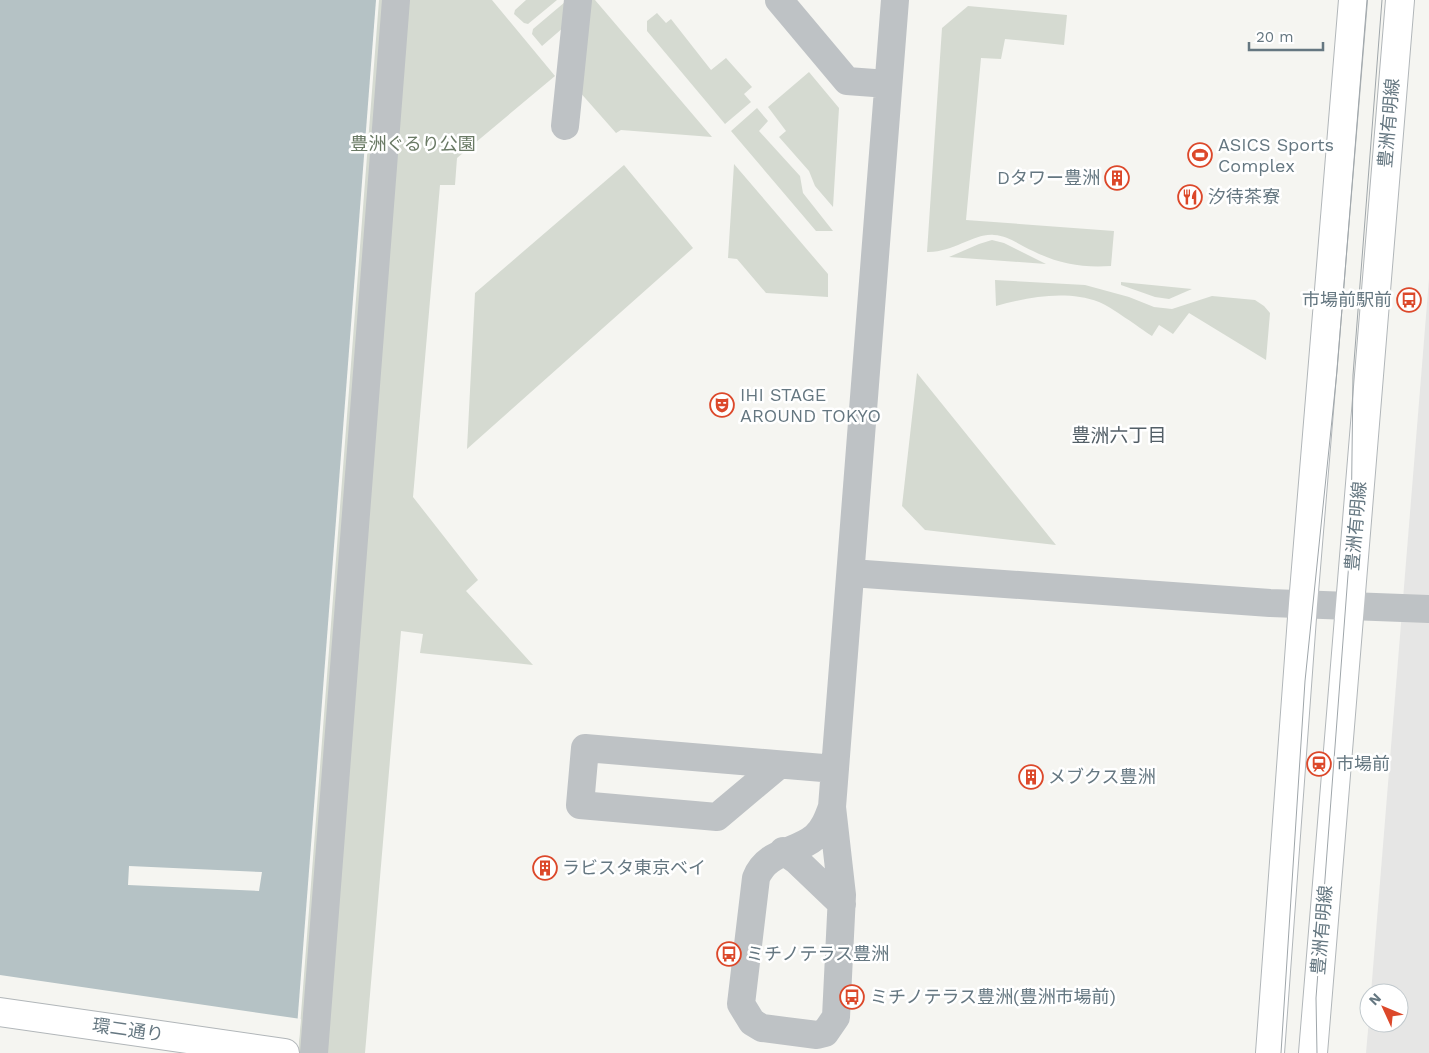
<svg xmlns="http://www.w3.org/2000/svg" width="1429" height="1053" font-family="'Work Sans','Noto Sans JP',sans-serif">
<rect width="100%" height="100%" fill="#f5f5f1"/>
<path fill="#e6e6e5" d="M1429,279V1053H1366L1369,1019V1023H1399V993H1371Z"/>
<path fill="#d5dad1" d="M379,0H492L555,76L457,158L455,185H440L413,497L478,580L466,591L533,665L420,653L423,634L401,631L365,1053H298Z
M526,0H557L528,24L524,23L514,14L515,10Z
M585,0H595L712,137L621,130L616,133L578,90Z
M565,2L564,27L542,46L532,34L533,29Z
M968,6L1067,15L1064,45L1005,39L1001,59L981,58L966,220L1114,231L1111,266C1083,268 1059,264 1033,251C1019,245 1009,236 994,235C974,233 953,253 927,252L942,28Z
M657,13L666,23L671,19L711,70L726,58L752,87L744,94L751,102L725,124L647,31V21Z
M809,72L839,108L833,207L815,186L809,171L779,137L786,131L768,107Z
M757,108L768,121L759,131L800,176L803,193L833,231H816L731,131Z
M734,164L828,274V297L766,293L737,259L728,258Z
M624,165L693,248L467,449L475,293Z
M992,240L1004,243L1046,264L949,257L979,244Z
M995,280L1085,285L1129,297L1154,307L1172,309L1212,296L1255,300L1264,306L1270,313L1266,360L1189,313L1173,334L1159,325L1152,336C1138,327 1113,308 1099,302C1066,290 1029,297 996,306Z
M1121,282L1192,289L1169,299L1155,297L1121,285Z
M917,373L1056,545L925,530L902,506Z"/>
<path fill="#b5c2c5" d="M0,0H376L295,1053H0Z"/>
<path fill="#f5f5f1" d="M129,866L262,872L259,891L128,885Z
M0,975L301,1019L298,1053H0Z"/>
<g fill="none" stroke-linecap="round" stroke-linejoin="round">
<g stroke="#b1b6b9" stroke-width="30">
<path id="major" d="M0,1012L285,1053
M1270,1053L1303,604L1353,0
M1313,1053L1400,0"/>
</g>
<path stroke="#bec2c5" stroke-width="28" d="M779,0L847,81L888,84
M565,126L578,0
M851,573L1270,603L1429,609
M779,765L717,817L580,805L585,748L835,769
M832,807C828,818 824,829 815,837C795,854 767,850 756,878L741,1004L752,1022L762,1028L817,1035L825,1033L836,1017L842,895L832,807L895,0
M783,851L796,860L842,904
M314,1053L396,0"/>
<use href="#major" stroke="#fff" stroke-width="28"/>
<path stroke="#9fa6aa" stroke-width="1" d="M1281,1053L1305,681L1337,371L1367,0
M1317,1053L1316,998L1351,535L1353,375L1382,0"/>
</g>
<defs>
<g id="stadium-ring" transform="scale(1.25)"><circle r="9.5" fill="#fff" stroke="#dc482a" stroke-width="1.5"/><path d="M0-5a6.5 5 0 1 0 0 10a6.5 5 0 1 0 0-10ZM-3.5-1.8h7v3.6h-7Z" fill="#dc482a"/></g>
<g id="building-ring" transform="scale(1.25)"><circle r="9.5" fill="#fff" stroke="#dc482a" stroke-width="1.5"/><path d="M-4-6H4V6H1V3H-1V6H-4ZM-2.5-4.3h1.7v1.8h-1.7ZM.8-4.3h1.7v1.8H.8ZM-2.5-1h1.7V.8h-1.7ZM.8-1h1.7V.8H.8Z" fill="#dc482a"/></g>
<g id="restaurant-ring" transform="scale(1.25)"><circle r="9.5" fill="#fff" stroke="#dc482a" stroke-width="1.5"/><path d="M-5-6h1v4h1v-4h1v4h1v-4h1v5L-1.5 .5V6h-2V.5L-5-1ZM5-6V6H3V1.5H1.5Q1.5-4 5-6Z" fill="#dc482a"/></g>
<g id="bus-ring" transform="scale(1.25)"><circle r="9.5" fill="#fff" stroke="#dc482a" stroke-width="1.5"/><path d="M-5-6H5V4H4V6H2V4H-2V6H-4V4H-5ZM-3.5-4V0h7V-4ZM-3.5 1.2v1.5H-2V1.2ZM2 1.2v1.5H3.5V1.2Z" fill="#dc482a"/></g>
<g id="theatre-ring" transform="scale(1.25)"><circle r="9.5" fill="#fff" stroke="#dc482a" stroke-width="1.5"/><path d="M-5-5.5Q0-4 5-5.5V0Q5 5 0 6Q-5 5-5 0ZM-3.3-2.5H-1v1.5H-3.3ZM1-2.5H3.3v1.5H1ZM-2.8 1Q0 5.5 2.8 1Z" fill="#dc482a"/></g>
<g id="station-ring" transform="scale(1.25)"><circle r="9.5" fill="#fff" stroke="#dc482a" stroke-width="1.5"/><path d="M-3-6H3Q5-6 5-4V2Q5 4 3 4L4.5 6H3L1.5 4h-3L-3 6H-4.5L-3 4Q-5 4-5 2V-4Q-5-6-3-6ZM-3.5-4v3h7v-3ZM-3.5 1v1.5H-2V1ZM2 1v1.5H3.5V1Z" fill="#dc482a"/></g>
</defs>
<g fill-rule="evenodd">
<use href="#stadium-ring" x="1200" y="155"/>
<use href="#building-ring" x="1117" y="178"/>
<use href="#restaurant-ring" x="1190" y="197"/>
<use href="#bus-ring" x="1409" y="300"/>
<use href="#theatre-ring" x="722" y="405"/>
<use href="#station-ring" x="1319" y="764"/>
<use href="#building-ring" x="1031" y="777"/>
<use href="#building-ring" x="545" y="868"/>
<use href="#bus-ring" x="729" y="954"/>
<use href="#bus-ring" x="852" y="997"/>
</g>
<g text-anchor="middle" stroke-width="5" stroke-linejoin="round" paint-order="stroke">
<g font-size="18" fill="#657781" stroke="#fff">
<text transform="translate(1389 123) rotate(-85)" y="6">豊洲有明線</text>
<text transform="translate(1356 526) rotate(-85)" y="6">豊洲有明線</text>
<text transform="translate(1322 930) rotate(-85)" y="6">豊洲有明線</text>
<text transform="translate(128 1030) rotate(8)" y="6">環二通り</text>
</g>
<g font-size="18" fill="#697964" stroke="#fff">
<text x="413" y="150">豊洲ぐるり公園</text>
</g>
<g font-size="18" fill="#657781" stroke="#fff" text-anchor="start">
<text x="1218" y="151">ASICS Sports<tspan x="1218" dy="21">Complex</tspan></text>
<text x="1100" y="184" text-anchor="end">Dタワー豊洲</text>
<text x="1208" y="203">汐待茶寮</text>
<text x="1392" y="306" text-anchor="end">市場前駅前</text>
<text x="740" y="401">IHI STAGE<tspan x="740" dy="21">AROUND TOKYO</tspan></text>
<text x="1336" y="770">市場前</text>
<text x="1048" y="783">メブクス豊洲</text>
<text x="562" y="874">ラビスタ東京ベイ</text>
<text x="746" y="960">ミチノテラス豊洲</text>
<text x="870" y="1003">ミチノテラス豊洲(豊洲市場前)</text>
</g>
<g font-size="19" fill="#535f67" stroke="#fff">
<text x="1119" y="442">豊洲六丁目</text>
</g>
</g>
<g transform="translate(1384 1008) rotate(314)"><circle r="24" fill="#ffffff" stroke="#c1c9cd"/>
<path d="M0-4L9 19L0 12L-9 19Z" fill="#dc482a"/>
<text y="-8" font-size="14" font-weight="bold" text-anchor="middle" fill="#657781">N</text>
</g>
<path d="M1249 42v8h74v-8" fill="none" stroke="#657781" stroke-width="2.5"/>
<text x="1256" y="42" font-size="15" fill="#657781" stroke="#ffffff" stroke-width="4" paint-order="stroke">20 m</text>
</svg>
